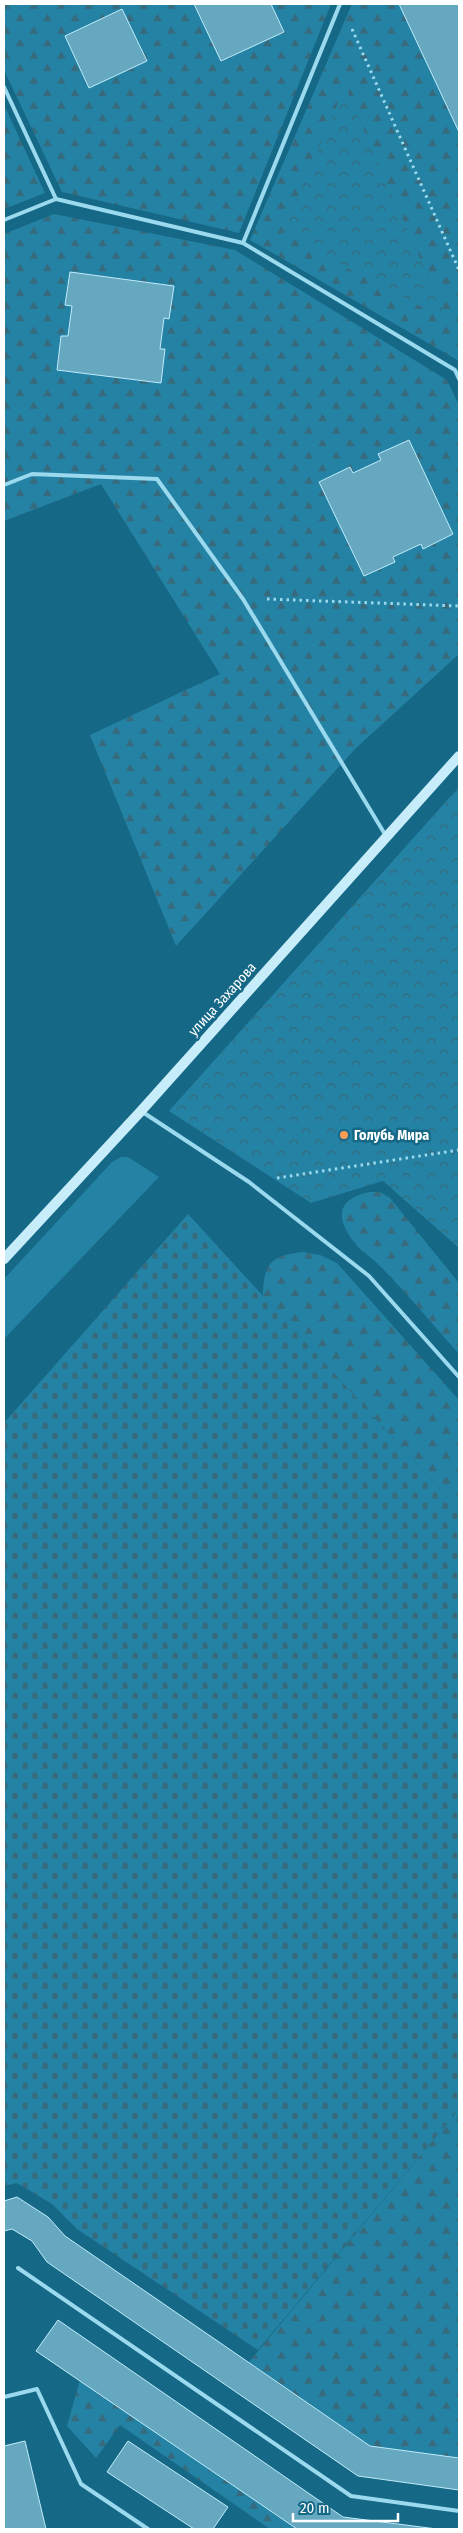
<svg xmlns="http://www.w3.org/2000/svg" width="463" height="2533" font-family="'Fira Sans Condensed',sans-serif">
<defs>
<pattern id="forest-firs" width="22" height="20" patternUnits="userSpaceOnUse" patternTransform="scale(1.25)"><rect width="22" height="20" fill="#2482a4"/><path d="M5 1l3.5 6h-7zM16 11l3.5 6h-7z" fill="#366a7c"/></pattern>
<pattern id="cemetery-stones" width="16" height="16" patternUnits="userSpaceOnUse" patternTransform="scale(1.25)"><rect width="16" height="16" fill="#2482a4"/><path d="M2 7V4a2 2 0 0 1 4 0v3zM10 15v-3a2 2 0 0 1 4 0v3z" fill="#366a7c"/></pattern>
<pattern id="park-crowns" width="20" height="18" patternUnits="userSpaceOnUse" patternTransform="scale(1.25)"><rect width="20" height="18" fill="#2482a4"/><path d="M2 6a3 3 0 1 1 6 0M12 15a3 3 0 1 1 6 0" fill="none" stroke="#366a7c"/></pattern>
</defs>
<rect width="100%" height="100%" fill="#156886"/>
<path fill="#2482a4" d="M121,1157H128L159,1177L4,1339V1279L112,1162Z"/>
<path fill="url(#forest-firs)" d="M4,4H331L239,233L62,192L4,70Z
M352,4H459V361L250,240Z
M4,105L45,193L4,209Z
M54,214L235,250L447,380L459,405V654L355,749L176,946L90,735L220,674L101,484L4,521V234Z
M369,1192H380L390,1198L459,1283V1354C434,1326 409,1296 382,1268C375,1260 366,1255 359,1248C352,1240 343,1228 342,1218C340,1201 356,1195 369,1192Z
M303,1252L320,1255L337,1263L459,1400V1510L263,1296C263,1264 271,1255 303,1252Z
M459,2109V2458L370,2446L249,2362Z
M80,2380L297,2529H270L120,2425L96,2458L67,2426Z"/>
<path fill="url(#cemetery-stones)" d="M188,1214L459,1510V2109L258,2350L77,2229L52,2204L17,2183L4,2186V1423Z"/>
<path fill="url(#park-crowns)" d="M345,86L447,320L282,234Z
M459,787V1248L383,1181L311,1203L169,1111Z"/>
<path fill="#65a8c0" stroke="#c0ecfb" d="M194,4H271L284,32L221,61Z
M399,4H459V132Z
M122,9L147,61L89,88L65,36Z
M70,272L174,286L169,319L164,318L160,349H165L161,383L57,370L61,336H68L72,306L65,305Z
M409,440L453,534L423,549L421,544L393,557L395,562L364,576L319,482L350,467L353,473L381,460L378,454Z
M17,2197L48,2217L65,2236L370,2446L459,2458V2490L358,2476L47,2262L32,2241L12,2229L4,2231V2201Z
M58,2320L343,2517L437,2529H297L36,2351Z
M25,2441L46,2529H4V2446Z
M128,2441L228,2507L213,2529H194L107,2472Z"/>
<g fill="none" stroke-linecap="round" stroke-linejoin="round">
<path stroke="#9ad9ee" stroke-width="3" stroke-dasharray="2.5 4" stroke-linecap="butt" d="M352,29L459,270
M267,599L459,606
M277,1178L459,1150"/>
<path stroke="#9ad9ee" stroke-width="4" d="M4,87L56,199
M4,220L56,199L243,243L455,370L459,379
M243,243L340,4
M4,485L32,474L157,479L243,599L386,836
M141,1111L249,1182L369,1276L459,1377
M18,2268L351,2496L459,2511
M4,2397L37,2389L81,2484L148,2529"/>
<path stroke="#c7ecfa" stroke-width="10" d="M4,1259L141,1111L459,756"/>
</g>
<circle fill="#ff9d57" stroke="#156886" stroke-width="2" cx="344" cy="1135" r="5"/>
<g text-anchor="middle" stroke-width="5" stroke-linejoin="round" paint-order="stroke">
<g font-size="14" fill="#fff" stroke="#156886">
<text transform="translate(222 999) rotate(-48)" y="5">улица Захарова</text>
</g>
<g font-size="14" font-weight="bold" fill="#fff" stroke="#156886" text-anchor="start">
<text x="354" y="1140">Голубь Мира</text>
</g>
</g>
<rect width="463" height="2533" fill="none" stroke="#ffffff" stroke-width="10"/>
<path d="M293 2513v8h105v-8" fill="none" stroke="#ffffff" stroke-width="2.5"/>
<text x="300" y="2513" font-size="15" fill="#ffffff" stroke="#156886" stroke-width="4" paint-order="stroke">20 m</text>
</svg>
